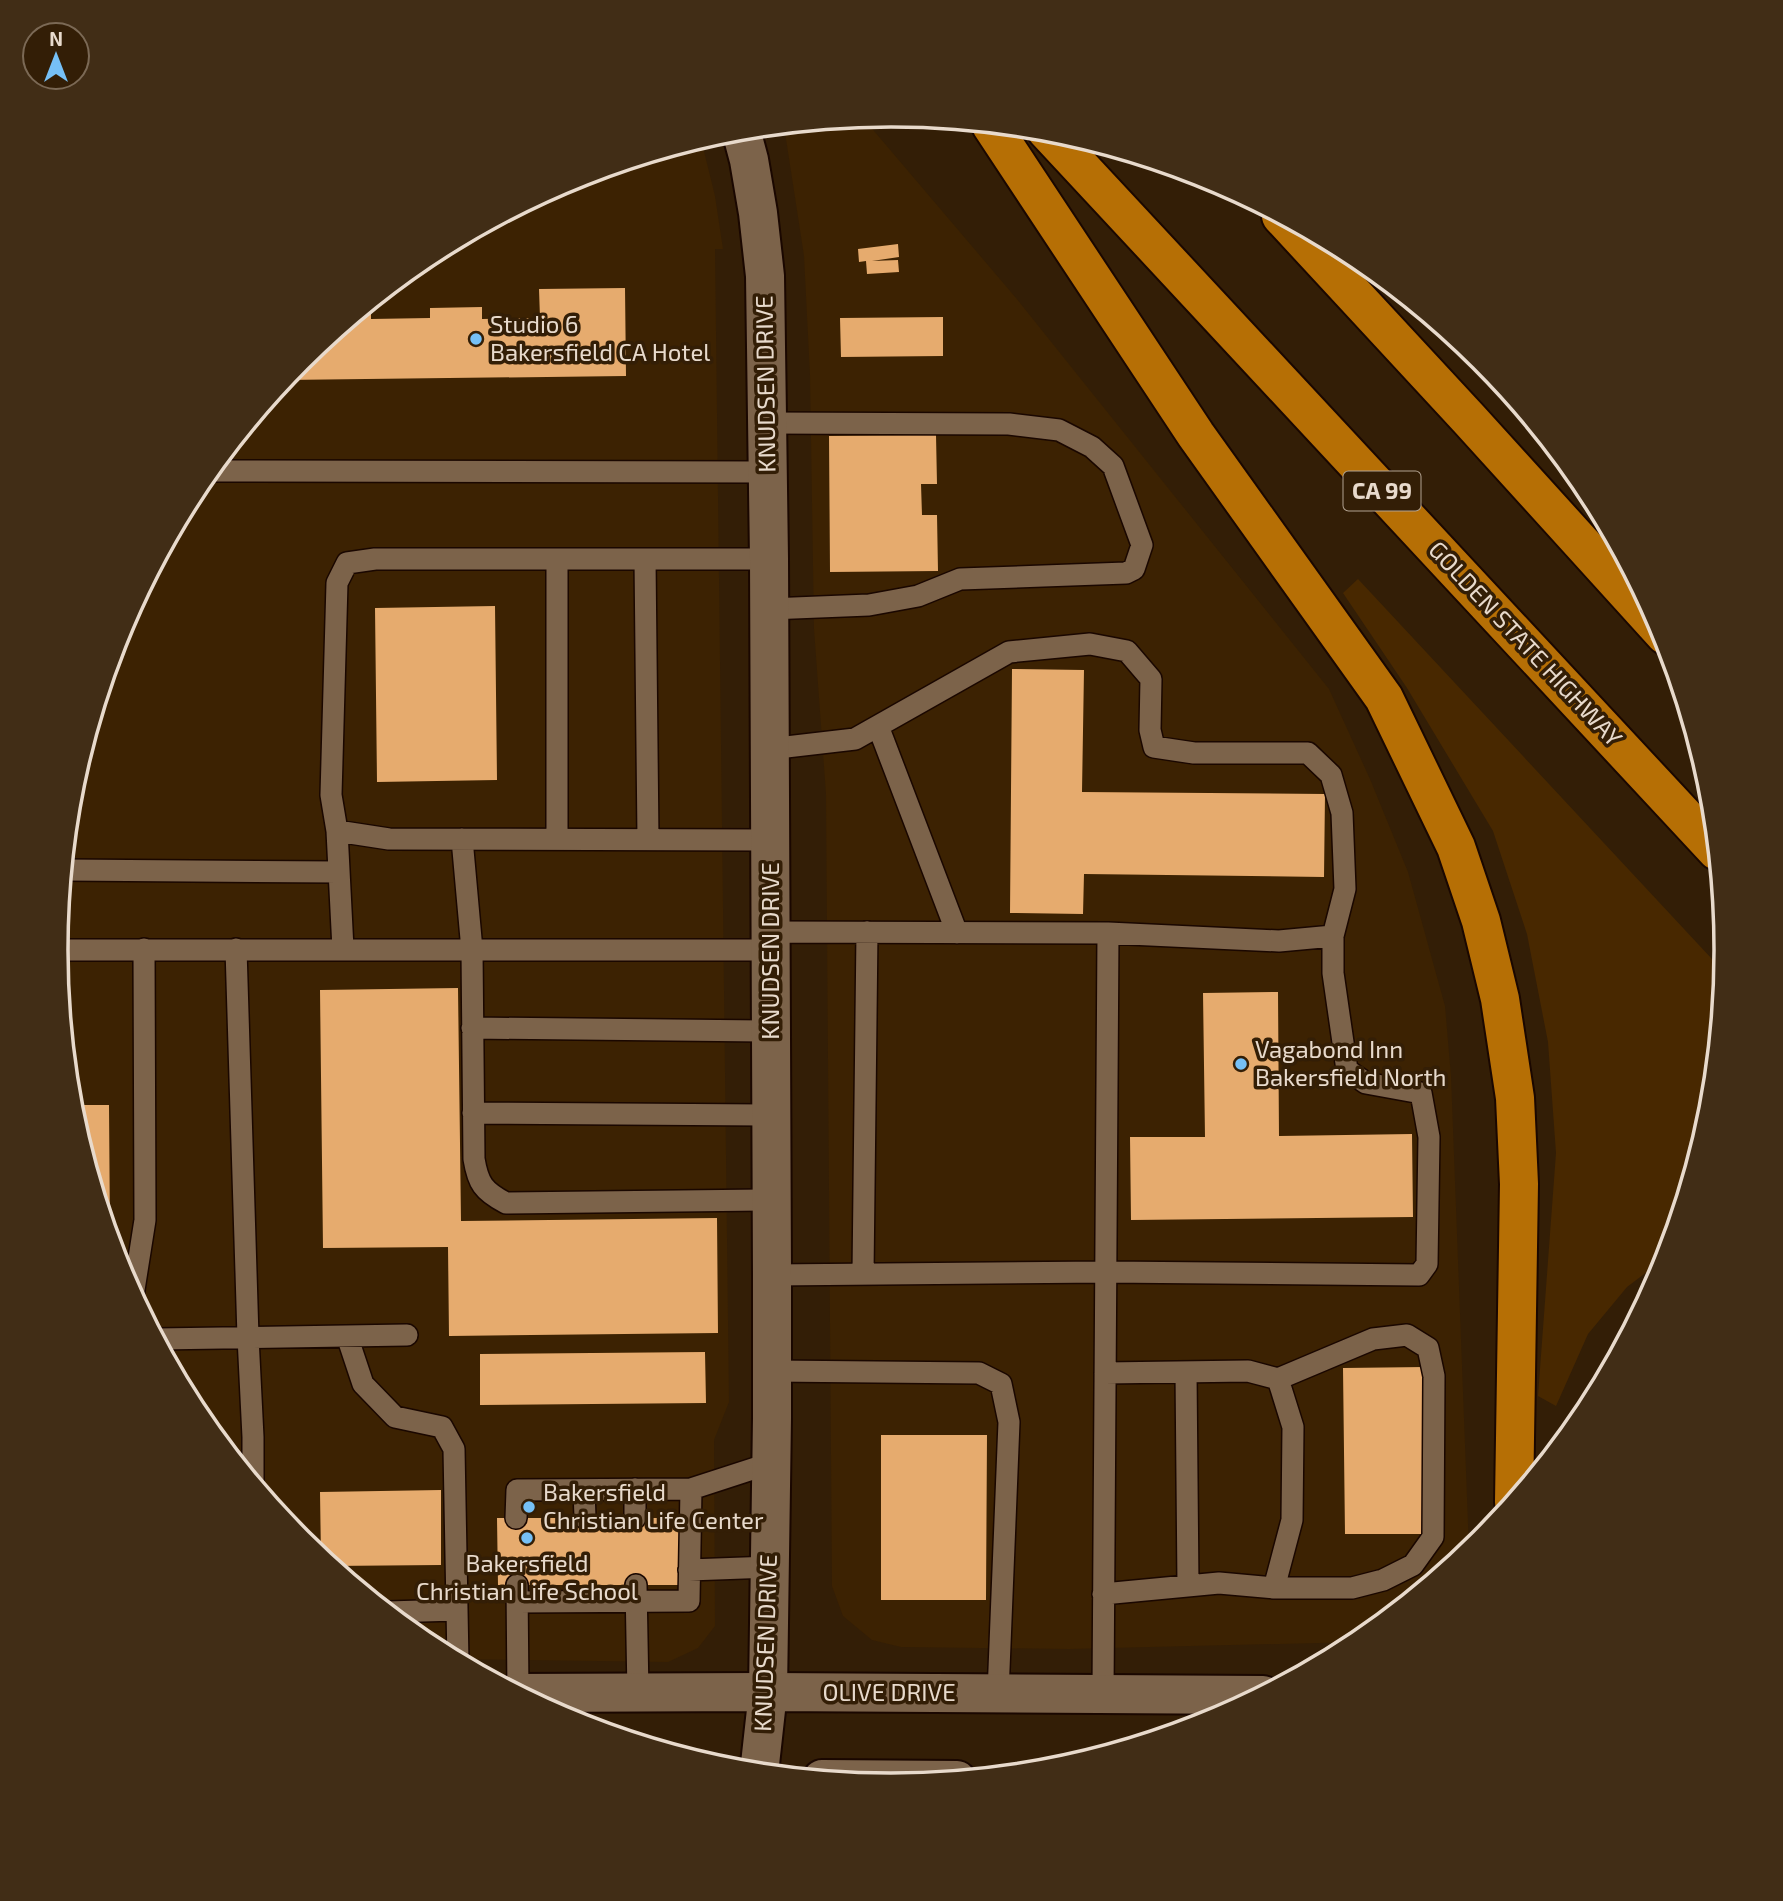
<svg xmlns="http://www.w3.org/2000/svg" width="1783" height="1901" font-family="'Exo 2',sans-serif">
<rect width="100%" height="100%" fill="#331e06"/>
<path fill="#3c2202" d="M863,118L1016,298L1329,689L1370,779L1408,872L1445,1006L1451,1076L1469,1550L1464,1556L1360,1642L1069,1649L901,1647L872,1640L843,1616L832,1586L826,794L814,629L810,375L804,256L784,126Z
M701,139L715,196L723,249H715L729,1402L714,1440L715,1626L698,1648L668,1662L454,1659L427,1645L300,1541L197,1414L119,1270L72,1113L56,950L72,787L120,630L197,486L301,359L428,256L572,178Z"/>
<path fill="#482800" d="M1358,579L1725,973L1711,1114L1668,1256L1627,1287L1588,1334L1556,1406L1538,1396L1556,1153L1548,1042L1527,934L1493,831L1407,688L1343,593Z"/>
<path fill="#e6ab6e" d="M898,244L899,257L872,261L898,260L899,272L867,274L866,261L859,262L858,249Z
M625,288L626,376L284,380L301,359L361,310H371V319L430,318V308L482,307V319L540,318L539,289Z
M943,317V356L841,357L840,318Z
M936,435L937,484H921L922,515H937L938,571L830,572L829,436Z
M495,606L497,780L377,782L375,608Z
M1012,669L1084,670L1082,792L1325,794L1324,877L1084,874L1083,914L1010,913Z
M458,988L461,1221L717,1218L718,1333L449,1336L448,1247L323,1248L320,990Z
M1278,992L1279,1136L1412,1134L1413,1217L1131,1220L1130,1137H1205L1203,993Z
M71,1105H109L110,1237L72,1113Z
M705,1352L706,1403L480,1405V1354Z
M1425,1367L1427,1534H1345L1343,1368Z
M881,1435H987L986,1600H881Z
M441,1490V1565L330,1566L321,1558L320,1492Z
M497,1518H682L683,1585H498Z"/>
<g fill="none" stroke-linecap="round" stroke-linejoin="round">
<g stroke="#1a0700" stroke-width="24">
<path id="service" d="M766,423L1009,424L1059,430L1092,447L1113,466L1142,545L1134,569L1126,573L960,579L918,596L869,605L769,609
M210,471L767,472
M557,559V839
M645,559L648,839
M769,559H375L347,563L337,583L331,795L337,831L389,839L770,840
M878,726L957,933
M769,749L855,739L1009,652L1090,644L1127,651L1151,679L1150,730L1154,747L1194,753H1308L1331,775L1342,813L1345,889L1333,936
M337,831L343,949
M462,839L472,950L474,1159C478,1183 483,1191 506,1203L772,1200
M64,870L339,872
M770,932L1108,933L1103,1694
M236,949L248,1337L253,1437V1484
M56,950H770
M472,1028L771,1031
M473,1113L771,1115
M863,1274L867,932
M772,1275L1106,1272L1419,1275L1427,1264L1429,1137L1421,1093L1366,1083L1347,1070L1333,973V936L1279,941L1108,933
M133,1296L145,1220L144,949
M347,1336L363,1384L395,1417L442,1427L454,1449L458,1662
M157,1339L407,1335
M772,1371L979,1373L1001,1384L1009,1422L998,1694
M1186,1372L1188,1586
M635,1489V1518
M584,1490L585,1518
M516,1518L517,1490L691,1489L771,1463
M689,1570L770,1567
M517,1585L518,1693
M636,1585L638,1693
M1274,1588H1352L1383,1580L1413,1565L1433,1537L1434,1376L1428,1348L1407,1335L1373,1339L1278,1379
M1103,1594L1219,1583L1274,1588L1292,1520L1293,1427L1278,1379L1248,1371L1105,1373
M517,1602L689,1601L691,1489
M387,1612L457,1610"/>
</g>
<g stroke="#1a0700" stroke-width="42">
<path id="tertiary" d="M741,130L749,160L758,213L765,276L769,559L772,1275V1418L768,1692"/>
</g>
<g stroke="#1a0700" stroke-width="42">
<path id="secondary" d="M516,1693L768,1692L1263,1695
M759,1773L768,1692
M822,1779L957,1780"/>
</g>
<g stroke="#1a0700" stroke-width="42">
<path id="motorway" d="M991,125L1196,435L1384,698L1456,847L1481,921L1500,999L1515,1098L1519,1184L1514,1502
M1046,130L1717,851
M1281,216L1469,419L1665,635"/>
</g>
<use href="#service" stroke="#7c634a" stroke-width="21"/>
<use href="#tertiary" stroke="#7c634a" stroke-width="38"/>
<use href="#secondary" stroke="#7c634a" stroke-width="38"/>
<use href="#motorway" stroke="#b66f05" stroke-width="38"/>
</g>
<g fill="#76c0f6" stroke="#331e06" stroke-width="2.5">
<circle cx="476" cy="339" r="7"/>
<circle cx="1241" cy="1064" r="7"/>
<circle cx="529" cy="1507" r="7"/>
<circle cx="527" cy="1538" r="7"/>
</g>
<g text-anchor="middle" stroke-width="7" stroke-linejoin="round" paint-order="stroke">
<rect fill="#331e06" stroke="#b2a291" stroke-width="2" x="1343.5" y="471.5" width="77" height="39" rx="5"/>
<g font-size="23" font-weight="bold" fill="#e8dacc">
<text x="1382" y="499">CA 99</text>
</g>
<g font-size="24" fill="#e8dacc" stroke="#331e06" text-anchor="start">
<text x="490" y="333">Studio 6<tspan x="490" dy="28">Bakersfield CA Hotel</tspan></text>
<text x="1255" y="1058">Vagabond Inn<tspan x="1255" dy="28">Bakersfield North</tspan></text>
<text x="543" y="1501">Bakersfield<tspan x="543" dy="28">Christian Life Center</tspan></text>
<text x="527" y="1572" text-anchor="middle">Bakersfield<tspan x="527" dy="28">Christian Life School</tspan></text>
</g>
<g font-size="24" fill="#e8dacc" stroke="#331e06">
<text transform="translate(766 384) rotate(-91)" y="8">KNUDSEN DRIVE</text>
<text transform="translate(1525 644) rotate(47)" y="8">GOLDEN STATE HIGHWAY</text>
<text transform="translate(771 951) rotate(-90)" y="8">KNUDSEN DRIVE</text>
<text transform="translate(766 1643) rotate(-88)" y="8">KNUDSEN DRIVE</text>
<text x="889" y="1701">OLIVE DRIVE</text>
</g>
</g>
<path d="M0 0H1783V1901H0ZM68 950a823 823 0 1 1 1646 0a823 823 0 1 1-1646 0Z" fill="#412d16" fill-rule="evenodd"/>
<path fill="none" stroke="#e8dacc" stroke-width="3.5" d="M68 950a823 823 0 1 1 1646 0a823 823 0 1 1-1646 0Z"/>
<g transform="translate(56 56)"><circle r="33" fill="#331e06" stroke="#7b6955" stroke-width="2"/>
<path d="M0-5L12 26L0 18L-12 26Z" fill="#76c0f6"/>
<text y="-10" font-size="19" font-weight="bold" text-anchor="middle" fill="#e8dacc">N</text>
</g>
</svg>
